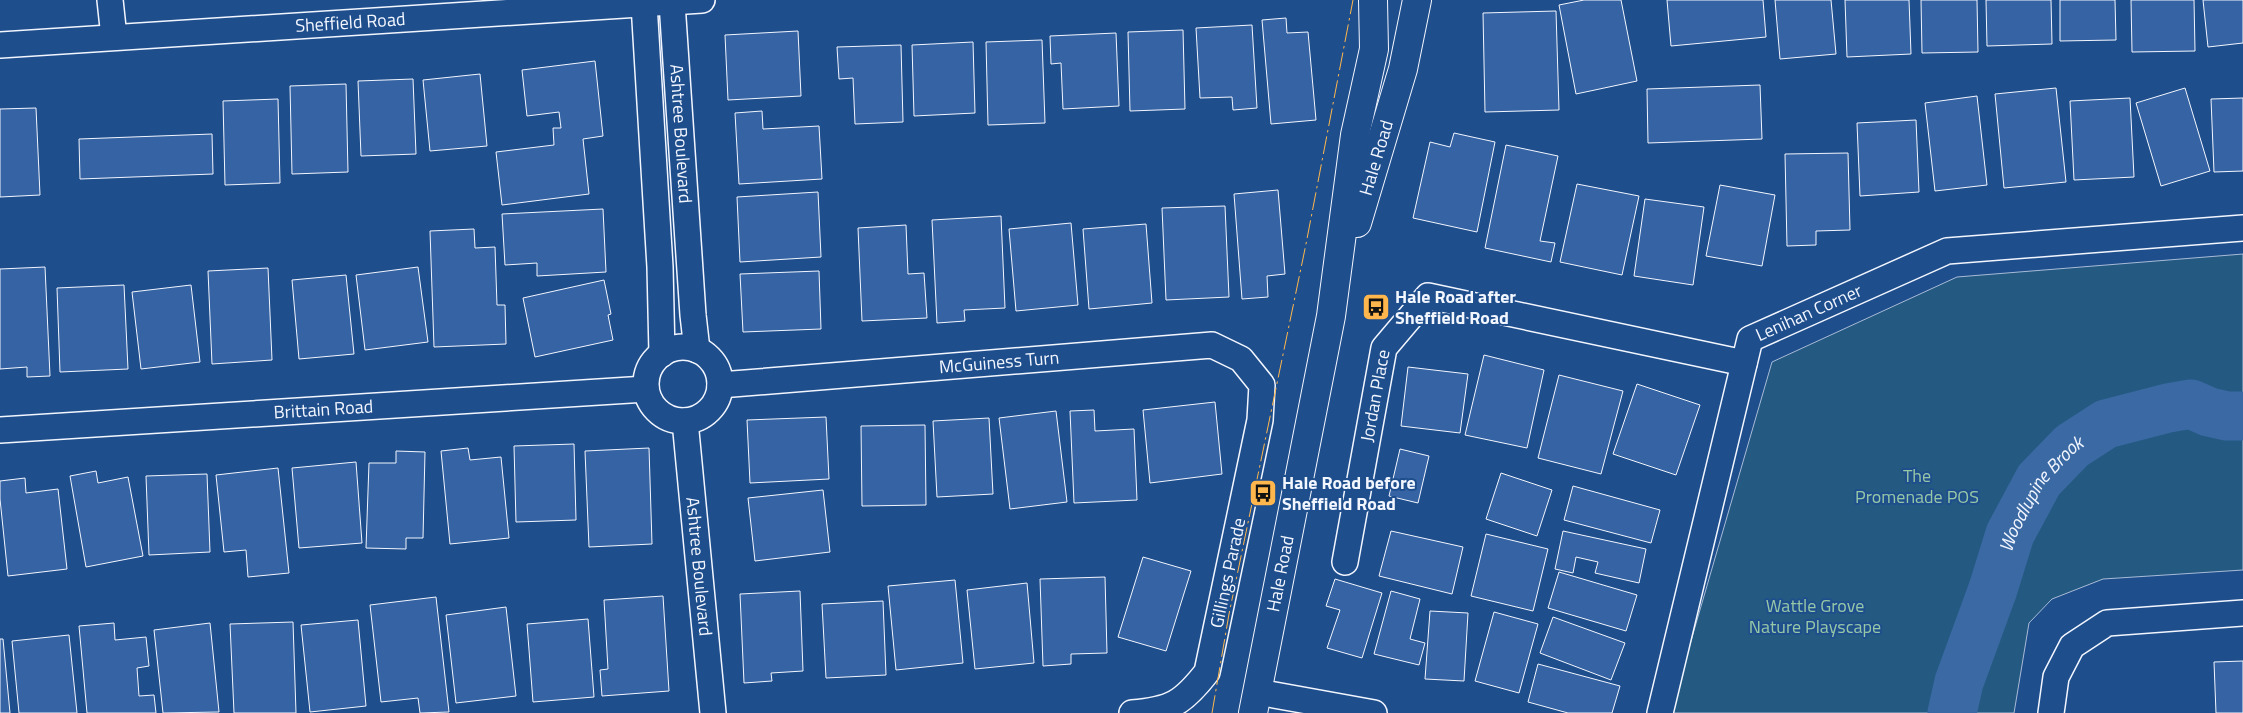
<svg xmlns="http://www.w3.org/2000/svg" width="2243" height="713" font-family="'Titillium Web',sans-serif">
<rect width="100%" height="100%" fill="#1f4e8c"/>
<path fill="#245a82" stroke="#a8bbd7" d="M2243,254V570L2103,579L2052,599L2029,623L2014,713H1670L1772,362L1957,277Z"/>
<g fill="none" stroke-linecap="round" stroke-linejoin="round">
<path stroke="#3b69a3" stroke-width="49" id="s1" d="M1952,713L1959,682L1993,589L2010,534L2039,480L2072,446L2106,424L2168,408L2191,404L2209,412L2227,416H2243"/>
</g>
<path fill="#3563a3" stroke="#f2f6ff" d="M1584,0H1621L1637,81L1576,94L1559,5Z
M1667,0H1763L1766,37L1671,46Z
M1775,0H1831L1836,54L1780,59Z
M1845,0H1909L1911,54L1847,57Z
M1921,0H1977L1978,52L1922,53Z
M1986,0H2051L2052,44L1987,46Z
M2060,0H2115L2116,40L2060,41Z
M2131,0H2194L2195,51L2132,52Z
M2203,0H2243V43L2208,47Z
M1556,11L1559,110L1485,112L1483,13Z
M1286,18L1287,33L1308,32L1316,120L1271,124L1262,20Z
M1252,25L1257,108L1233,110L1232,97L1200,98L1196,28Z
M1183,30L1185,109L1130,111L1128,32Z
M798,31L801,96L728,100L725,35Z
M1116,33L1119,106L1063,109L1061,63L1051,64L1050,36Z
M1042,40L1045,123L988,125L986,42Z
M973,42L975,113L914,116L912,45Z
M901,45L903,122L855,124L853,78L839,79L837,47Z
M595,61L603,136L583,139L589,194L502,205L496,152L554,145L553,128H561L559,112L527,116L522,70Z
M480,74L487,146L430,151L423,80Z
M413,79L416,154L361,156L358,81Z
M346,84L348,172L292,174L290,86Z
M1760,85L1762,139L1648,143L1647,89Z
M2056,88L2066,182L2004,188L1995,94Z
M2185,88L2210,171L2161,186L2136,103Z
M1977,96L1987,185L1935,191L1925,103Z
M2130,98L2134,177L2074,180L2070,101Z
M2243,98V171L2214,172L2211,99Z
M278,99L280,183L225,185L223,101Z
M36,108L40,195L0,197V109Z
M762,111L763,129L819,126L822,179L739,184L735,113Z
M1916,120L1919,192L1860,196L1857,123Z
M1454,133L1495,142L1477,232L1413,218L1430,142L1450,147Z
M212,134L213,174L80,179L79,139Z
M1506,145L1558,156L1540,241L1555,243L1551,262L1485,248Z
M1848,153L1850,230L1816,231V245L1787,246L1785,154Z
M1577,184L1639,196L1622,275L1560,262Z
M1720,185L1775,195L1762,266L1706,256Z
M1278,190L1285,274L1267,276L1268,297L1242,299L1234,194Z
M818,192L821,257L740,262L737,197Z
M1645,199L1704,207L1693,285L1634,276Z
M1225,206L1229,297L1166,300L1162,208Z
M603,209L606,272L537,276V263L505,265L502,214Z
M1001,216L1005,308L964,310L965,321L937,323L932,220Z
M1071,223L1078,305L1016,311L1009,229Z
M1146,224L1152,303L1089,309L1083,229Z
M906,225L908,274L924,273L927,318L862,321L858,228Z
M474,229L475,248L495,247L497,305H505L506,344L434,347L430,231Z
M45,267L50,376L27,377V367L0,369V269Z
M418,267L428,342L365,350L356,275Z
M268,268L272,360L212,364L208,271Z
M819,271L821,329L743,332L740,274Z
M346,275L354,354L299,359L292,280Z
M604,280L611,314L608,315L613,340L535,357L523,298Z
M124,285L128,369L60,372L57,288Z
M191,285L200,362L141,369L132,292Z
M1484,355L1544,370L1527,448L1465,435Z
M1408,367L1468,374L1460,433L1401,426Z
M1559,375L1623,391L1601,474L1538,458Z
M1637,384L1700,405L1676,475L1613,454Z
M1215,402L1222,474L1150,483L1143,410Z
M1094,410L1095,431L1134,429L1137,500L1074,503L1070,411Z
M1056,411L1067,502L1010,509L999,418Z
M826,417L829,479L750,483L747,420Z
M989,418L993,494L937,497L933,421Z
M925,425L926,505L862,506L861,426Z
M574,444L576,520L516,522L514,446Z
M468,448L470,460L501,457L509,538L450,544L441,451Z
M649,448L652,544L589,547L585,451Z
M1400,449L1429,456L1418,503L1389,496Z
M396,451L425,452L423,538H406V549L366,548L369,463H396Z
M356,462L362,543L299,548L292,468Z
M278,468L289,573L248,577L246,550L224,552L216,475Z
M96,471L98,483L128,477L143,556L86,567L70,476Z
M1501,473L1552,490L1537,536L1486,519Z
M207,474L210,552L149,555L146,476Z
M25,478L26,493L58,489L67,569L8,576L0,499V481Z
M1573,486L1660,510L1651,543L1564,520Z
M823,490L830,552L755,561L748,498Z
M1391,531L1463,547L1452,594L1379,576Z
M1563,531L1646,549L1639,583L1595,573L1598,562L1576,557L1573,573L1555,569Z
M1486,534L1548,549L1533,611L1471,596Z
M1143,557L1191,571L1166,651L1118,637Z
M1559,572L1637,595L1626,631L1548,608Z
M1105,577L1107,653L1071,654V664L1043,666L1040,579Z
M1335,579L1382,593L1362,658L1327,648L1340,610L1326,606Z
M955,580L963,663L896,670L888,586Z
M1027,583L1034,663L975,669L967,590Z
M800,591L803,671L771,673L772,681L744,683L740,594Z
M1391,591L1420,599L1410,639L1425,643L1419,665L1374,654Z
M663,596L669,691L602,696L600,670L608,669L604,600Z
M436,597L449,712L420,713L418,698L381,702L370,605Z
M883,601L886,675L826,678L822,604Z
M506,607L516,696L456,703L446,615Z
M1430,611L1468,613L1464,681L1425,679Z
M1494,612L1538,624L1519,693L1475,681Z
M1553,617L1625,643L1611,680L1540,653Z
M588,619L594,697L533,702L527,624Z
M358,620L366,706L310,712L301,625Z
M293,622L296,713H234L230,624Z
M114,623L115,640L146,637L149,666L137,668L139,696L154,695L156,713H87L79,626Z
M210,623L219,712L163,713L154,630Z
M69,635L77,713H19L12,641Z
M0,639H3L10,713H0Z
M2243,661V713H2216L2214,662Z
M1538,664L1620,686L1612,713H1568L1528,702Z"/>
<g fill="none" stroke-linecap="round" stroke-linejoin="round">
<g stroke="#f2f6ff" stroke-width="28">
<g id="street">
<path d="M110,0L114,37"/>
<path id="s2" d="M672,3L693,315L697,350"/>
<path d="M644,4L660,267L662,354"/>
<path id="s3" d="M0,45L702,0"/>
<circle cx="683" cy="384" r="37"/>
<path id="s4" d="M720,385L1212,345L1241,359L1262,385L1260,420L1207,672C1183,703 1171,710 1132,713"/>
<path id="s5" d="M685,421L713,713"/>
<path id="s6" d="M0,430L646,389"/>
<path id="s7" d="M1345,562L1384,348L1428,296L1744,363"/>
<path d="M1258,692L1374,713"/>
<path id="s8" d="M1660,713L1750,339L1947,251L2243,228"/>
<path d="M2051,713L2056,677L2072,646L2107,623L2243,613"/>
</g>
</g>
<g stroke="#f2f6ff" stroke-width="30">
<g id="secondary">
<path id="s9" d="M1357,223L1403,69L1417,0"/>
<path id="s10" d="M1253,713L1331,316L1355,135L1374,49L1373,0"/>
</g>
</g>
<use href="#street" stroke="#1f4e8c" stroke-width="25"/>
<use href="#secondary" stroke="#1f4e8c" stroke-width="28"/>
<path stroke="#ffb74d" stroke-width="1" stroke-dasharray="18 4 2.5 4" stroke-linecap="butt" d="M1212,713L1229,614L1306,244L1353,0"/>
</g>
<defs>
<g id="bus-square" transform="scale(1.4375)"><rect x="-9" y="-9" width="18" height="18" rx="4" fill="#ffb74d" stroke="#1f4e8c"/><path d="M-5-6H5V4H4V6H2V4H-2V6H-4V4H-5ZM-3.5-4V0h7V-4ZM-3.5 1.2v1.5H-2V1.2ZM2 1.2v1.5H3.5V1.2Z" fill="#111"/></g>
</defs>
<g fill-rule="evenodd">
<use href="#bus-square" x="1376" y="307"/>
<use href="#bus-square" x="1263" y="493"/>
</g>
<g text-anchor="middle" stroke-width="4" stroke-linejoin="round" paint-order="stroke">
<g font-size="18" fill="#f2f6ff" stroke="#1f4e8c">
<text dy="6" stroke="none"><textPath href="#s3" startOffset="351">Sheffield Road</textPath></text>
<text dy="6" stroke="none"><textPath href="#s2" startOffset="131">Ashtree Boulevard</textPath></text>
<text dy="6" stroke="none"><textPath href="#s9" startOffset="68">Hale Road</textPath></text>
<text dy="6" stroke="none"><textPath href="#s8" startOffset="449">Lenihan Corner</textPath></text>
<text dy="6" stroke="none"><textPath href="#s4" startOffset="280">McGuiness Turn</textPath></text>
<text dy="6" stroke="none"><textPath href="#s7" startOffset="169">Jordan Place</textPath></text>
<text dy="6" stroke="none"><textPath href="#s6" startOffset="324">Brittain Road</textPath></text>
<text dy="6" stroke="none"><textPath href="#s5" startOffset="146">Ashtree Boulevard</textPath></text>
<text transform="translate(1228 573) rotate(-78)" y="6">Gillings Parade</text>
<text dy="6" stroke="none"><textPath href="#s10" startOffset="142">Hale Road</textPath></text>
</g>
<g font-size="18" font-weight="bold" fill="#f2f6ff" stroke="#1f4e8c" text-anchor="start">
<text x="1395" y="303">Hale Road after<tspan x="1395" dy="21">Sheffield Road</tspan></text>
<text x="1282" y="489">Hale Road before<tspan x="1282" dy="21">Sheffield Road</tspan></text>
</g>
<g font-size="18" fill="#97c8a6" stroke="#1f4e8c">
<text x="1917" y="482">The<tspan x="1917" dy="21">Promenade POS</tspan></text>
<text x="1815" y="612">Wattle Grove<tspan x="1815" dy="21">Nature Playscape</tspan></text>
</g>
<g font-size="19" font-style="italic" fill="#f2f6ff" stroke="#1f4e8c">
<text dy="7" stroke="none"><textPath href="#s1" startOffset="239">Woodlupine Brook</textPath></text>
</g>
</g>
</svg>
